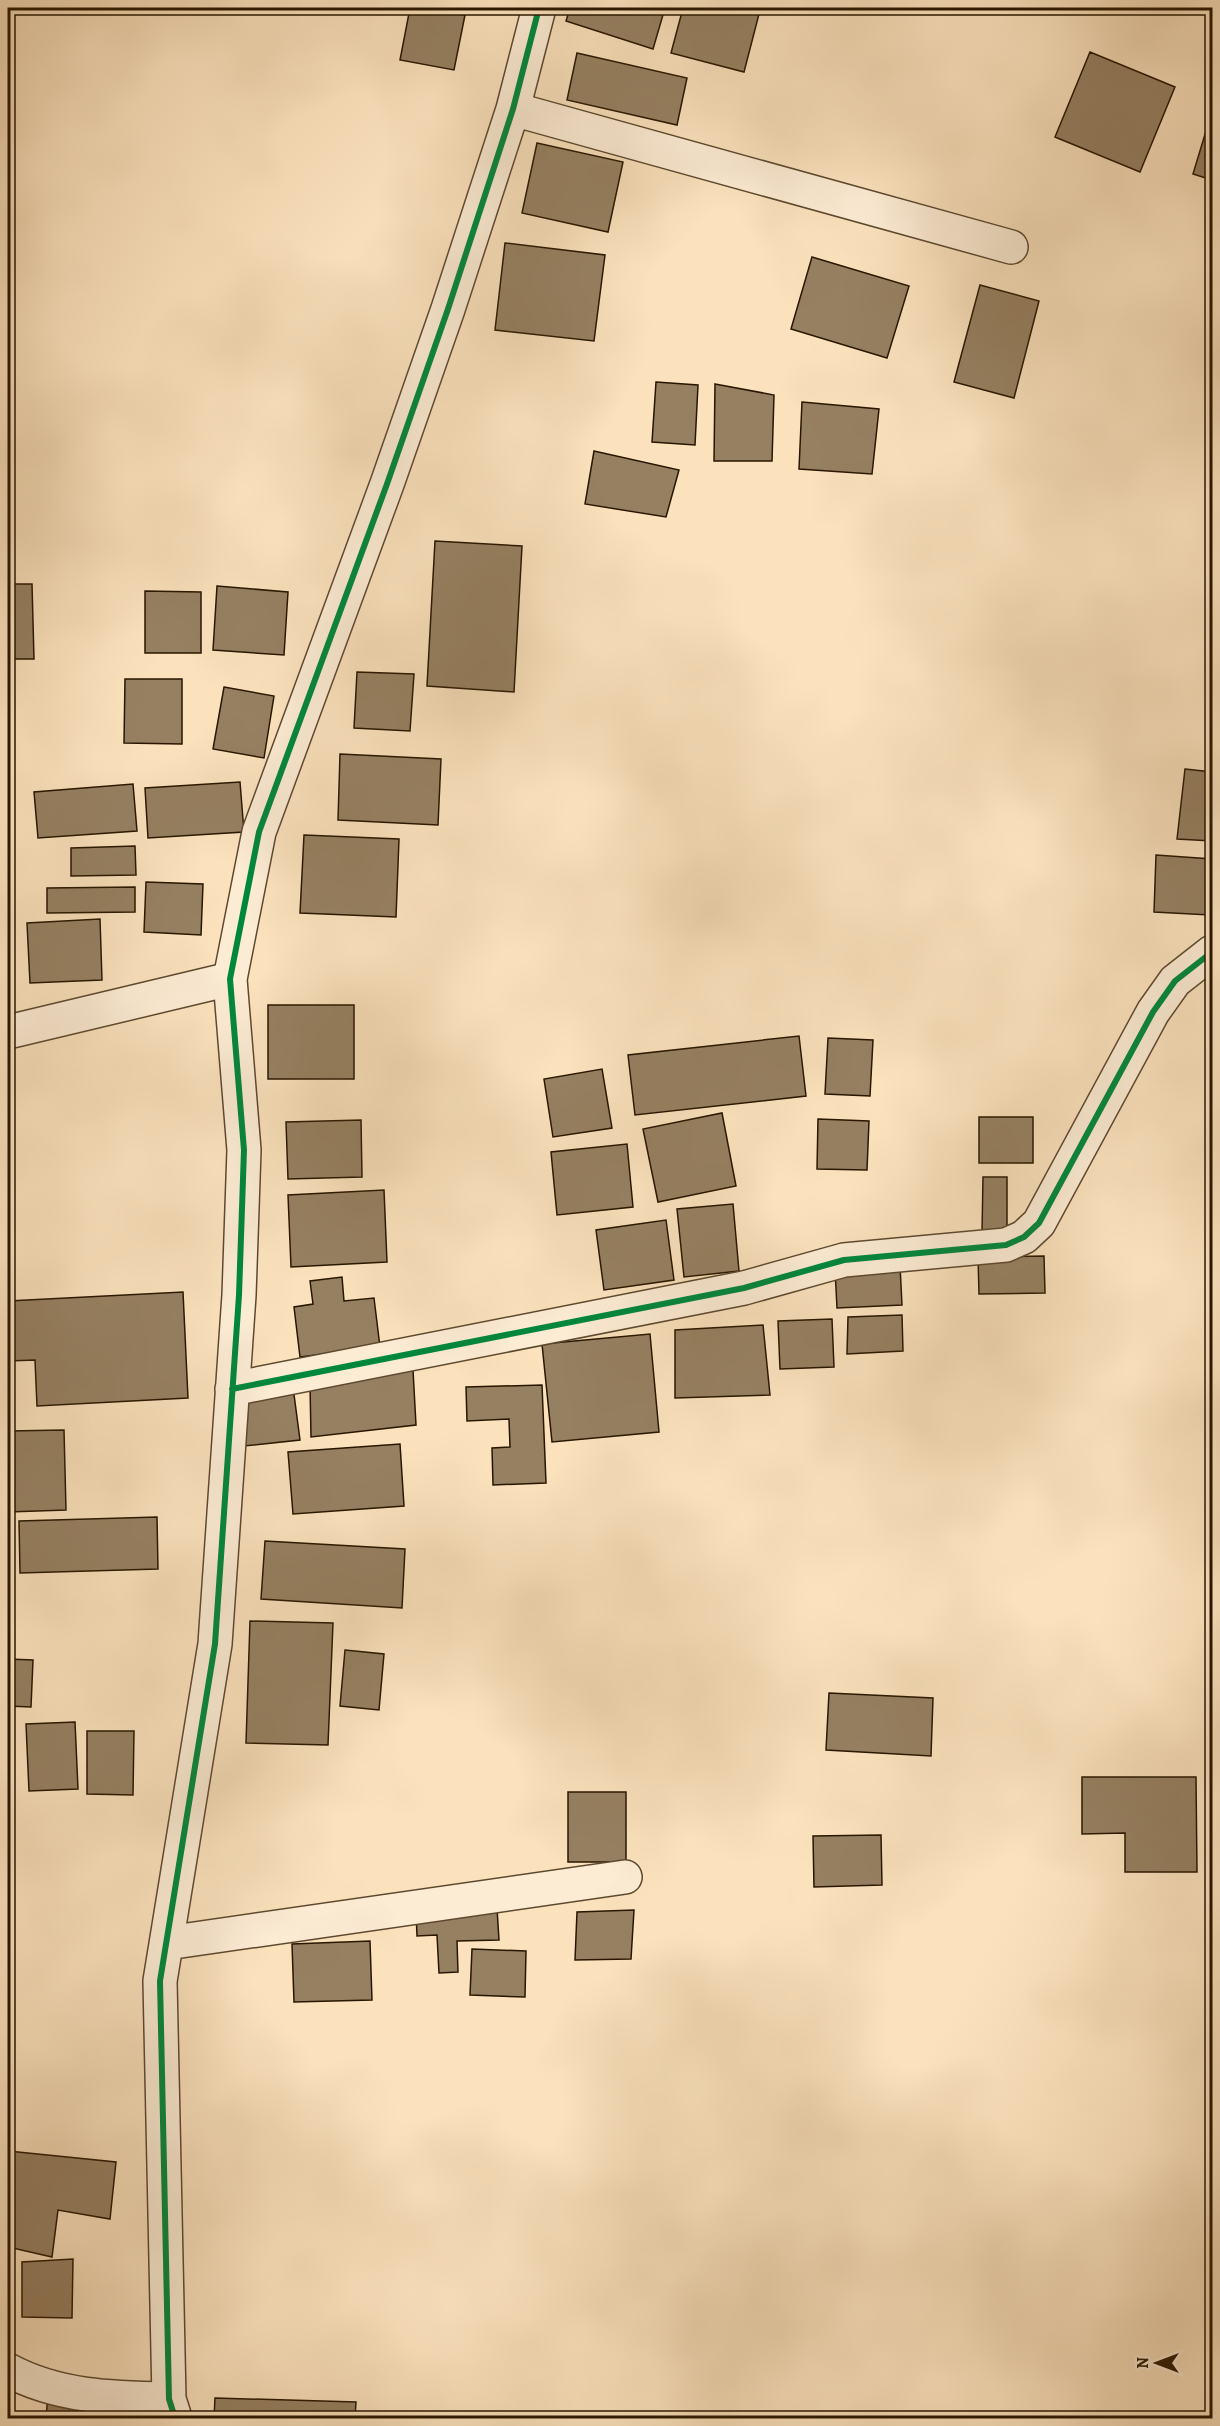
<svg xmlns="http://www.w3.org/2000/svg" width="1220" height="2426" font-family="Alegreya,serif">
<rect width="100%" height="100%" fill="#fbe2bd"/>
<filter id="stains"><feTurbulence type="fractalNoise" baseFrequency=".00333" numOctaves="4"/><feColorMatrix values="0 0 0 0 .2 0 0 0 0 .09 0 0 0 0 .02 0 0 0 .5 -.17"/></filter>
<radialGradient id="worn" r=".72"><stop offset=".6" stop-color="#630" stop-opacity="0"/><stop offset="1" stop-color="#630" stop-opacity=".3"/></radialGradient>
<path fill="#968062" stroke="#281600" stroke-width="1.5" d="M410,8H429L465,15L454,70L400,60Z
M570,8H665L653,49L566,21Z
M683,8H735L759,14L744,72L671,53Z
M1090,52L1175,87L1140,172L1055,137Z
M577,53L687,78L677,125L567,100Z
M1212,111V180L1193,174Z
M537,143L623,162L608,232L522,213Z
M505,243L605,255L594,341L495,330Z
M812,257L909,286L887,358L791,329Z
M980,285L1039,301L1014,398L954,382Z
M656,382L698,385L695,445L652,442Z
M715,384L774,395L772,461H714Z
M802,402L879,409L872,474L799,469Z
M594,451L679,470L666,517L585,504Z
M435,541L522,546L514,692L427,686Z
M8,584H32L34,659H8Z
M217,586L288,592L284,655L213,650Z
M145,591L201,592V653H145Z
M357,672L414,674L410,731L354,728Z
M125,679H182V744L124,743Z
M224,687L274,696L264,758L213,749Z
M340,754L441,759L438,825L338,820Z
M1185,769L1212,772V841L1177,839Z
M240,782L244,832L148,838L145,788Z
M133,784L137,831L38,838L34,792Z
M8,825H13L14,890H8Z
M304,835L399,839L396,917L300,913Z
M135,846L136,875L71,876V848Z
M1156,855L1212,859L1210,915L1154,912Z
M146,882L203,884L201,935L144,932Z
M135,887V912L47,913V888Z
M100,919L102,980L30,983L27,923Z
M268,1005H354V1079H268Z
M799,1036L806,1096L635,1115L628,1055Z
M828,1038L873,1040L870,1096L825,1094Z
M602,1069L612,1128L553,1137L544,1079Z
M722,1113L736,1186L658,1202L643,1129Z
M979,1117H1033V1163H979Z
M818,1119L869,1121L867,1170L817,1169Z
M361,1120L362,1177L288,1179L286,1122Z
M627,1144L633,1207L557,1215L551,1152Z
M983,1177H1007V1233H982Z
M384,1190L387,1262L291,1267L288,1195Z
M733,1204L739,1271L684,1277L677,1209Z
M666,1220L674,1280L604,1290L596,1230Z
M1044,1256L1045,1293L979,1294L978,1257Z
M900,1265L902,1305L837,1308L835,1269Z
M342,1277L344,1301L374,1298L380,1347L300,1357L294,1307L313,1304L310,1281Z
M183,1292L188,1398L37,1406L35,1360L8,1361V1301Z
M902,1315L903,1351L847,1354L848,1317Z
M832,1319L834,1367L780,1369L778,1321Z
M763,1325L770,1395L675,1398V1330Z
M650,1334L659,1432L552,1442L542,1344Z
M413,1370L416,1425L311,1437L310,1385Z
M542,1385L546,1483L493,1485L492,1448L510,1447L509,1419L467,1421L466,1387Z
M293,1387L300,1440L244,1446L238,1394Z
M64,1430L66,1510L8,1512V1431Z
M400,1444L404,1506L293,1514L288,1452Z
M157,1517L158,1569L20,1573L19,1521Z
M265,1541L405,1549L402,1608L261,1599Z
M250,1621L333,1623L328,1745L246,1743Z
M345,1650L384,1654L379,1710L340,1706Z
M8,1659L33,1660L31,1707L8,1706Z
M829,1693L933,1698L931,1756L826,1750Z
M75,1722L78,1789L29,1791L26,1724Z
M87,1731H134L133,1795L87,1794Z
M1082,1777H1196L1197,1872H1125V1833L1082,1834Z
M568,1792H626V1862H568Z
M881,1835L882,1885L814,1887L813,1836Z
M497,1908L499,1940L457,1941L458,1972L439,1973L437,1935L417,1936L416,1912Z
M634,1910L631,1959L575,1960L577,1912Z
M370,1941L372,2000L294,2002L292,1944Z
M472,1949L526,1951L525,1997L470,1995Z
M8,2151L116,2162L110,2219L58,2210L52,2257L8,2247Z
M73,2259L72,2318L22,2317V2262Z
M50,2372L118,2386L115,2418H46Z
M215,2398L356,2402L355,2418H214Z"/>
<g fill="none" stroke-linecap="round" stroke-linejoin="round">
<g stroke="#5d492f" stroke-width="36">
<path id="minor" d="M513,109L1011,247
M8,1032L230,979
M232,1389L744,1288L844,1260L1006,1245L1024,1237L1039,1223L1153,1012L1175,981L1212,952
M167,1943L625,1877
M8,2370C58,2397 113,2398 169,2399
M175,2418L169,2399L160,1981L215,1644L239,1295L244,1150L230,979L259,832L387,484L448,309L513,109L539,8"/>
</g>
<use href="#minor" stroke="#fcecd4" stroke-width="33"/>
<g stroke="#fcecd4" stroke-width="10">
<path id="cycleway" d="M232,1389L744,1288L844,1260L1006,1245L1024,1237L1039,1223L1153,1012L1175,981L1212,952
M175,2418L169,2399L160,1981L215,1644L239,1295L244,1150L230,979L259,832L387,484L448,309L513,109L539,8"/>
</g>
<use href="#cycleway" stroke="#00873e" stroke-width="6"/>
</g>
<rect width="1220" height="2426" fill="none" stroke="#fbe2bd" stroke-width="30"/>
<rect x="9" y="9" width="1202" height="2408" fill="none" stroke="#281600" stroke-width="3"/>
<rect x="15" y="15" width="1190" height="2396" fill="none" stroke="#281600" stroke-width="1.5"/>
<g transform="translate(1157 2363) rotate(270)" stroke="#fcecd4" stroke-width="4.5" paint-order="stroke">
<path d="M0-4.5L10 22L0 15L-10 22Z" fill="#281600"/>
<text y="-9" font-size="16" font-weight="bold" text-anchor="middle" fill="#281600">N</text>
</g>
<rect width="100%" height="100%" filter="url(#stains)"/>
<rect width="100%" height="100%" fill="url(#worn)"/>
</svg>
